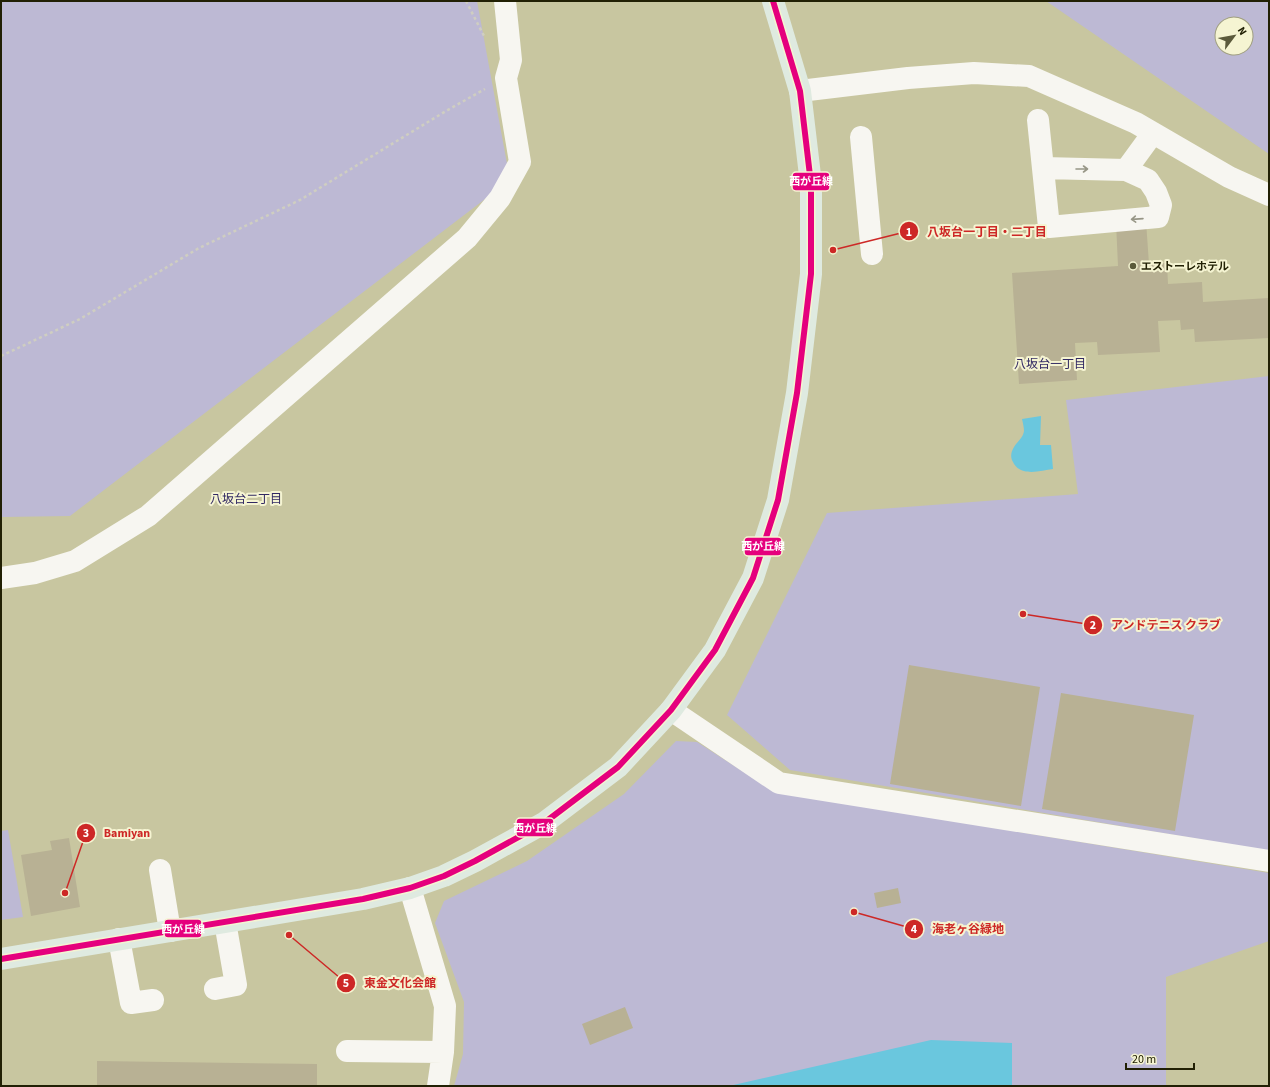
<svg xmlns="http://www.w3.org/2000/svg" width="1270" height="1087" font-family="'Source Sans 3','Noto Sans JP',sans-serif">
<rect width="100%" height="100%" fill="#c8c6a0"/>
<path fill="#bdb9d4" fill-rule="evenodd" d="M1,1H477L510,180L70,516L1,517Z
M1046,1H1269V154ZM1222,24H1246V48H1222Z
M1269,376V851L790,770L727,715L827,513L1078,494L1066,400Z
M676,741L697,742L775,792L1269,873V941L1166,977V1086H454L463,1054L464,1002L435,923L444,901L527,861L624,794Z
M8,830L23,917L1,920V831Z"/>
<path fill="#6ac7de" d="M1041,416L1040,445H1051L1053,469C1040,471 1020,477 1013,462C1010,457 1011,452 1014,447C1017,442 1023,438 1024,431C1024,428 1023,423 1022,419Z
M931,1040L1012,1043V1086H729Z"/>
<path fill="#b8b194" d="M1146,221L1149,264L1167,263L1168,284L1202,282L1203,302L1269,298V338L1195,342L1194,329L1181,330L1180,320L1158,321L1160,352L1098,355L1097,342L1075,343L1077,380L1019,384L1012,273L1118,266L1116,222Z
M909,665L1040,687L1021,806L890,784Z
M1061,693L1194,715L1175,831L1042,809Z
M69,838L80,907L31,916L21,855L52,850L50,841Z
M898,888L901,903L877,908L874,893Z
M625,1007L633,1028L590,1045L582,1024Z
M97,1061L317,1064V1086H97Z"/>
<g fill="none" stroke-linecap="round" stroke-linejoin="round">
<path stroke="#cfcec1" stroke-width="2.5" stroke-dasharray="3 3" stroke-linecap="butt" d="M466,1L484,36
M1,356L80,319L199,248L300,200L446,111L485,89"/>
<path stroke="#f7f6f1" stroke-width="22" d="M800,91L908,78L974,73L1029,76L1136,123L1229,177L1269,195
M1038,120L1049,227L1158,217L1161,205L1156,192L1148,180L1126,170L1043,168
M861,137L872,254
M1126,170L1153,133
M1,578L35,573L75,561L148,516L467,238L500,198L520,162L506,78L511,60L505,1
M671,710L779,783L1269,861
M160,870L170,931
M410,888L445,1006L443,1052L438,1086
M119,939L131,1003L153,1000
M215,989L236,985L225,922
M347,1051L443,1052"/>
<path stroke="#dfeae0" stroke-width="22" d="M1,959L363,899L410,888L444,876L475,861L544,823L618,767L671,710L715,650L753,578L778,500L797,393L811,274V184L800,91L773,1"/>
<g stroke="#f5f4d2" stroke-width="9">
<path id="bus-1" d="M1,959L363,899L410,888L444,876L475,861L544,823L618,767L671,710L715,650L753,578L778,500L797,393L811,274V184L800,91L773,1"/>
</g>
<use href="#bus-1" stroke="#e5007d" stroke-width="6"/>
</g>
<defs><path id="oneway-shaft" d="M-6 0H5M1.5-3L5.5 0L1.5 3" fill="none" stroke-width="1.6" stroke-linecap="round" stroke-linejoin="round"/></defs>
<g stroke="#979686">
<use href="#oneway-shaft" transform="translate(1082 169)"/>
<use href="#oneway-shaft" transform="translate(1137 219) rotate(176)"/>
</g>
<circle fill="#5b5a3b" stroke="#f5f4d2" stroke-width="1.5" cx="1133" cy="266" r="4"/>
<g text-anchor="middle" stroke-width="4" stroke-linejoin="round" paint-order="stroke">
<g font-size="11" font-weight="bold" fill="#212004" stroke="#f5f4d2" text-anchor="start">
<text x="1141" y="270">エストーレホテル</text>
</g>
<g font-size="12" fill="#312863" stroke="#f5f4d2">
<text x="1050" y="368">八坂台一丁目</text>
<text x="246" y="503">八坂台二丁目</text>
</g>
</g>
<path fill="none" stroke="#cd2826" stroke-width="1.5" d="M833 250L909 231M1023 614L1093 625M65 893L86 833M854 912L914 929M289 935L346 983"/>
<g fill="#cd2826" stroke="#f5f4d2" stroke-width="1.5">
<circle cx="833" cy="250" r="4"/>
<circle cx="1023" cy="614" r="4"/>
<circle cx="65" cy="893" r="4"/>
<circle cx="854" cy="912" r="4"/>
<circle cx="289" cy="935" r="4"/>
<circle cx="909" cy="231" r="10"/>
<circle cx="1093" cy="625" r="10"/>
<circle cx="86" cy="833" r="10"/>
<circle cx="914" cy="929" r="10"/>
<circle cx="346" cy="983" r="10"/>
</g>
<g font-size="12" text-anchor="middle" font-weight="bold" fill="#fff">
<text x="909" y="236">1</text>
<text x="1093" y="629">2</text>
<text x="86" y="837">3</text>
<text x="914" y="933">4</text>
<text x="346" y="987">5</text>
</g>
<g font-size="12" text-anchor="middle" font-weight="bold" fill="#cd2826" stroke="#f5f4d2" stroke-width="4" stroke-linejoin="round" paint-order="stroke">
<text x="987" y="236">八坂台一丁目・二丁目</text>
<text x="1166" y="629">アンドテニス クラブ</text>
<text x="127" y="837">Bamiyan</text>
<text x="968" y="933">海老ヶ谷緑地</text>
<text x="400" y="987">東金文化会館</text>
</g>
<g stroke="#f5f4d2" stroke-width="1.5">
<rect x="792" y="172" width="38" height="19" rx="4" fill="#e5007d"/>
<rect x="744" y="537" width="38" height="19" rx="4" fill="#e5007d"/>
<rect x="516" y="818" width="38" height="19" rx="4" fill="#e5007d"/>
<rect x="164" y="919" width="38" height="19" rx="4" fill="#e5007d"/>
</g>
<g font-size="11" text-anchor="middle" font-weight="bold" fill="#fff">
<text x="811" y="185">西が丘線</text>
<text x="763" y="550">西が丘線</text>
<text x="535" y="832">西が丘線</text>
<text x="183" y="933">西が丘線</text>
</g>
<rect width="1270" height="1087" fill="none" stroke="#212004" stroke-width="4"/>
<g transform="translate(1234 36) rotate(58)"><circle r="19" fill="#f5f4d2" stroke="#a09f80"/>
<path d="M0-3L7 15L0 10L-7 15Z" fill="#5b5a3b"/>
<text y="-6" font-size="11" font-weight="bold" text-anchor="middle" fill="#212004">N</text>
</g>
<path d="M1126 1063v6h68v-6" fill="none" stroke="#212004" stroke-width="2"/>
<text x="1132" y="1063" font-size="12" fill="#212004" stroke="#f5f4d2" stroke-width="3" paint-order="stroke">20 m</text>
</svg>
